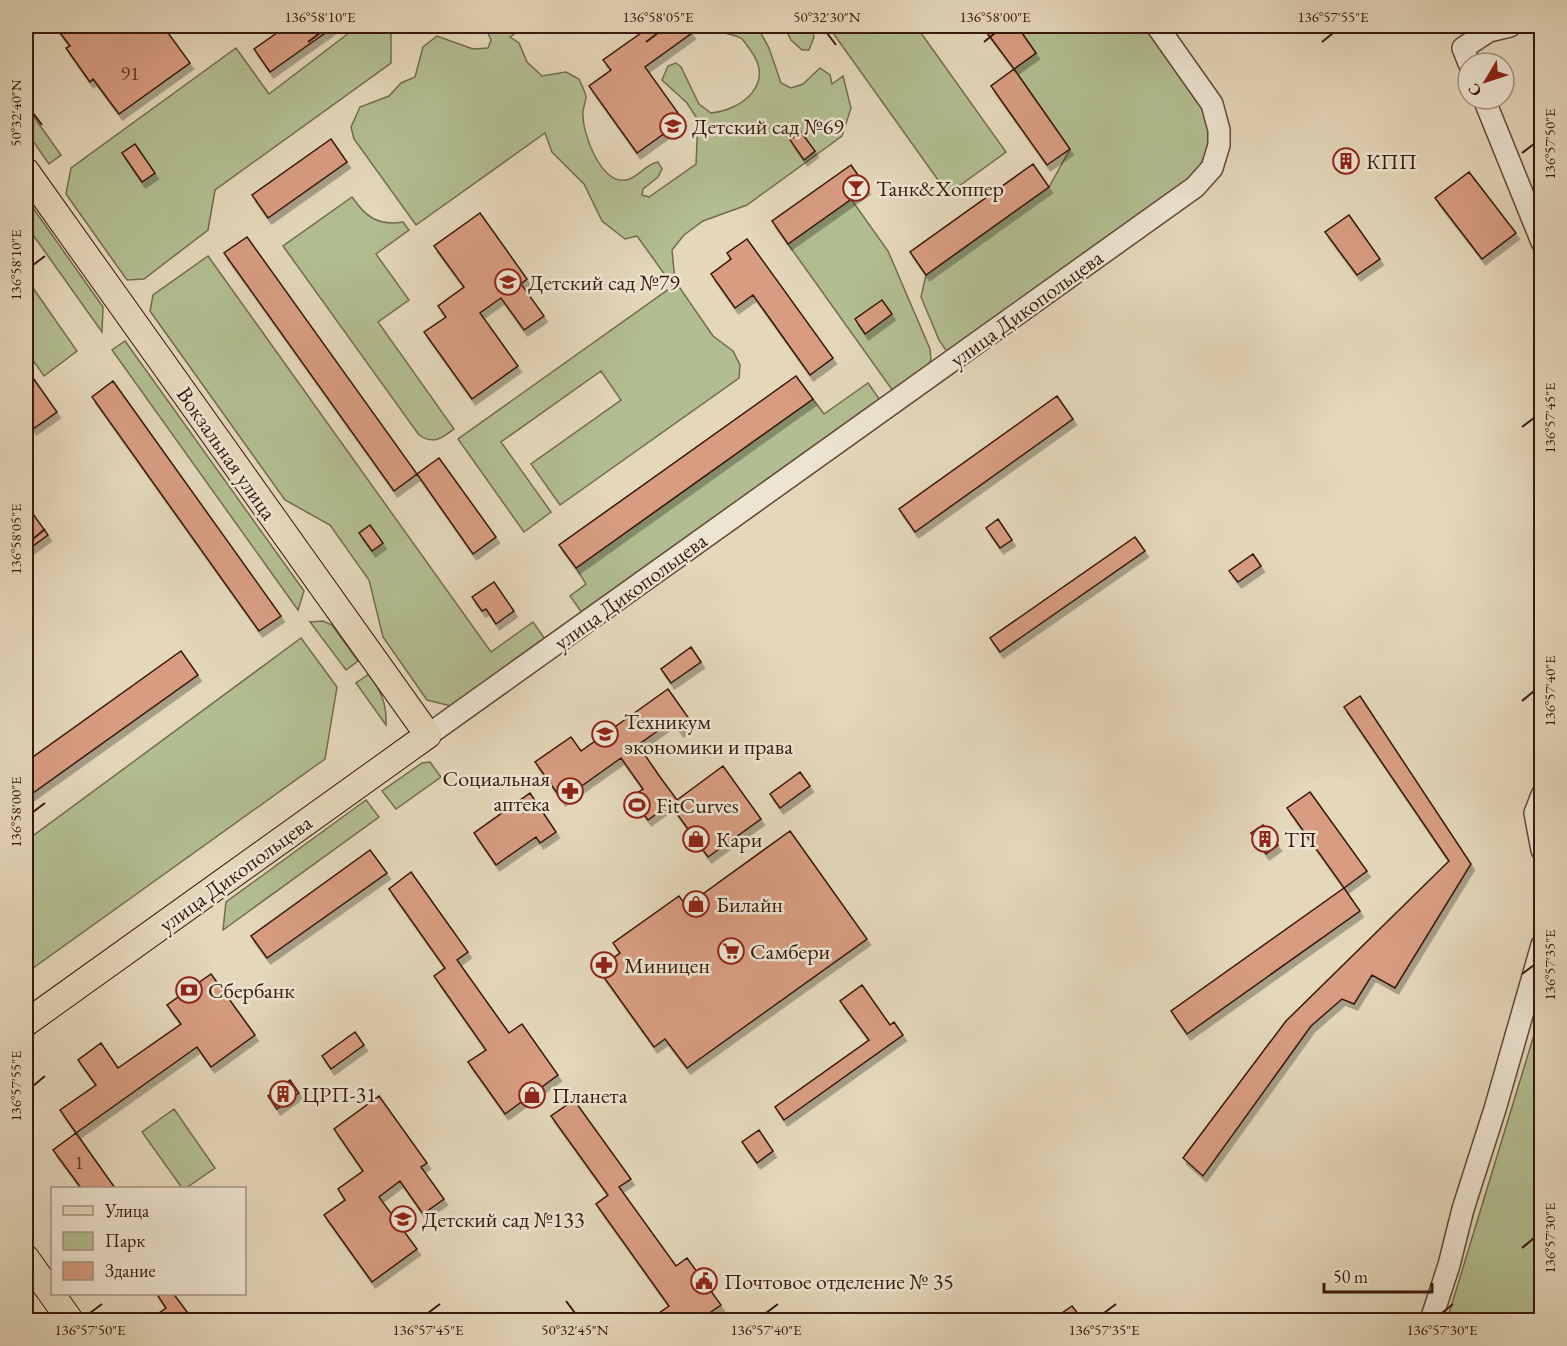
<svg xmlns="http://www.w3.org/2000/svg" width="1567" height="1346" font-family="'EB Garamond',serif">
<defs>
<filter id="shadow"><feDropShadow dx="3.5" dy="6" stdDeviation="0" flood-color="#0004"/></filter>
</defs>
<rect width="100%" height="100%" fill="#e4d7ba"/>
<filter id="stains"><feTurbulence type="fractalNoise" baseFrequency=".00333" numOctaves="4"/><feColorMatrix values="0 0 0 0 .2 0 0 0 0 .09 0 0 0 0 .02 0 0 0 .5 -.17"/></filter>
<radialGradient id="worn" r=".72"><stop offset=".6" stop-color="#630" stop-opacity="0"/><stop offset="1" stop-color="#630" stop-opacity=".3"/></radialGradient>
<path fill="#b2be91" stroke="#746b4e" stroke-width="1.5" d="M358,26H391V63L215,190L208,230L144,279L127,280L66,194L71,168L236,48L269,94Z
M485,26H526L510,37L519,43L527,62L542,76L566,72L579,79C581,84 585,91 586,97C586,103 582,109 583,115C583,135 601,184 626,180C638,178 645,164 658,162L662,169L658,177L643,189L642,195L649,197L696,164L698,120L687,103L662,80L668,66L676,63L681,67L699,104L711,113C743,110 775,83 751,51C748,47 745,42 742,39C732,32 718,35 708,26H757L769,48L781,83L791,88L803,84L820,68L830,75L832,84L843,76L851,108L842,136L747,205L703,221L684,235L672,250L675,281L713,336L733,351L740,365L739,378L560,505L531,464L621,400L601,371L501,442L551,512L524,532L458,439L673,286L637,236L625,239L602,221L584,184L552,152L545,133L416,225L354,139L351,127L360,107L389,96L401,83L415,77L423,47L437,36L473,49L488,48L491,40Z
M784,26H811L814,37L809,50H802L791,40Z
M828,26H916L1006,152L948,194Z
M1017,26H1149C1168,52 1214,110 1209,143C1206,158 1199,168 1190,179L947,352L939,340L921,297L926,275L1049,187L1070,149L1014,69L1036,53Z
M26,106L61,155L49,164L26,131Z
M352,197C366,217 377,226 403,222L409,230L376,254L409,300L378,322L454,429C442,438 433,445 419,435L283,246Z
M26,198L103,307L102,332L26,225Z
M851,199L888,251L930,349L931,359L928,366L893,391L788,244Z
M208,256L491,652L533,622L545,639L451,706L427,700L383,637L369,580L330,525L285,500L150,311L153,295Z
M26,278L77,351L44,376L26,350Z
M125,341L304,591L298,610L112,350Z
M868,383L880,400L582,613L570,596L586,584L576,568L813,399L824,414Z
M323,621L332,625L358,661L346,670L310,622Z
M301,638L337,687L325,759L26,973V841Z
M369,674C381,691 387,704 386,725L356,683Z
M430,762L441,777L396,809L382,791L422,763Z
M366,800L379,817L223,930L226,902Z
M1541,1012V1320H1447Z
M174,1109L215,1168L186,1188H182L142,1132Z"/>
<path fill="#d89d81" stroke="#37180b" stroke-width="1.5" filter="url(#shadow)" d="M55,26H163L190,63L119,114L93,79L90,82L66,48L70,46Z
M287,26H335L270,72L254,49Z
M651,26H687L692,33L645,67L683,120L637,153L589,86L611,70L603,60Z
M982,26H1017L1036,53L1014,69Z
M1014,69L1070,149L1047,165L991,86Z
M801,132L815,151L804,160L790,140Z
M331,139L347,162L268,218L252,195Z
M135,144L155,173L142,182L122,153Z
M1033,164L1049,187L926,275L910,252Z
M851,165L867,188L788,244L772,221Z
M1469,172L1516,233L1482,259L1435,198Z
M480,213L527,279L521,284L544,316L524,330L501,298L480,313L518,366L472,399L424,332L446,317L438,306L464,287L434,246Z
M1349,215L1380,259L1357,275L1325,232Z
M247,237L417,474L394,491L224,253Z
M747,239L833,358L810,375L753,295L735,308L711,274L731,259L727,253Z
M882,300L892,314L865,334L855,319Z
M26,368L57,412L33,429L26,418Z
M796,376L813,399L576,568L559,545Z
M113,381L281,616L259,631L92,397Z
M1057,396L1073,419L915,532L899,509Z
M439,458L496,537L473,554L417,474Z
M26,504L48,535L26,551Z
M998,519L1012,540L1000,548L986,528Z
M370,525L383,543L372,551L359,533Z
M1135,537L1145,551L1000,652L990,638Z
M1253,554L1261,566L1238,582L1229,571Z
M494,582L514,611L496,624L486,609L482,611L472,597Z
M691,647L701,662L671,683L661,669Z
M181,651L198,675L26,798V762Z
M668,689L692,723L680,731L673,720L638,745L660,777L677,800L723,766L761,819L708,857L670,804L648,820L631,797L643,789L621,758L562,800L535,762L571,737L581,751Z
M1360,696L1471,864L1395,988L1372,975L1354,1004L1342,999L1311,1026L1203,1176L1183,1158L1286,1021L1449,861L1344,707Z
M800,772L810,786L780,808L770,794Z
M1310,792L1367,871L1344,888L1287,808Z
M530,793L556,832L540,843L536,837L496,865L474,833Z
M1263,825L1278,845L1266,854L1251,833Z
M790,831L867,939L687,1068L665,1039L654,1047L598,969L620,953L613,943L679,896L686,906Z
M370,850L387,873L267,958L251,936Z
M411,872L468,952L457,960L509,1033L522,1024L558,1075L505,1114L468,1062L486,1050L434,976L445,968L389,889Z
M1344,888L1360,911L1187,1034L1171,1011Z
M211,974L255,1035L211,1067L197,1047L76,1133L60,1110L96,1085L78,1060L101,1043L118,1068L181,1024L167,1005Z
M862,985L890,1025L894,1022L903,1035L784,1120L775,1107L869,1040L840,1001Z
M355,1032L364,1045L331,1069L322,1056Z
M290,1080L299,1093L277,1109L268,1096Z
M379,1096L427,1163L421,1167L444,1199L423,1214L400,1181L379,1197L417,1249L372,1282L324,1215L345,1200L338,1189L363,1171L334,1129Z
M574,1100L631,1179L619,1187L676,1266L687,1258L721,1305L699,1320H649L669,1306L596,1204L608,1195L551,1116Z
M759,1130L773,1151L757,1163L742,1142Z
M76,1133L115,1188H81L53,1150Z
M156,1293H173L193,1320H149L166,1308Z
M1072,1306L1083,1320H1052Z"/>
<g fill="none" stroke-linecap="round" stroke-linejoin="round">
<g stroke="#624837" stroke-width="24">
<path id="minor" d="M1469,63L1463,48L1489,31L1510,26
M1484,99L1542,242
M428,735L1195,187L1212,168L1219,145V130L1212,104L1157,26
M1542,795L1535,813L1542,850
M1431,1320L1449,1265L1463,1209L1495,1109L1542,945"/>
</g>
<g stroke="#37180b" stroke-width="28">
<path id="major" d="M26,171L428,735L26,1023
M26,1258L70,1320"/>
</g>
<use href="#minor" stroke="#ede5d2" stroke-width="21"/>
<use href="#major" stroke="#e4d7ba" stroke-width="26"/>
</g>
<path fill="none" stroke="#37180b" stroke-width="2" d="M827,33L836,45M308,42L320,33M646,42L658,33M984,42L995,33M1322,42L1333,33M33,113L42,125M1522,153L1534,144M33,265L45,256M1522,427L1534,418M33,539L45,529M1522,701L1534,691M33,812L45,803M1522,974L1534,965M33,1086L45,1076M1522,1248L1534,1238M566,1301L575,1313M90,1313L102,1304M428,1313L440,1304M766,1313L778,1304M1104,1313L1116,1304M1442,1313L1453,1304"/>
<defs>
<g id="school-ring" transform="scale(1.35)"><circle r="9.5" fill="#ede5d2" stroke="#8f2418" stroke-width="1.5"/><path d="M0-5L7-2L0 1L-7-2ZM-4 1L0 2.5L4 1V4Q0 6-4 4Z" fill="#8f2418"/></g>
<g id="building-ring" transform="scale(1.35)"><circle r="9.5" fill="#ede5d2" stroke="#8f2418" stroke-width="1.5"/><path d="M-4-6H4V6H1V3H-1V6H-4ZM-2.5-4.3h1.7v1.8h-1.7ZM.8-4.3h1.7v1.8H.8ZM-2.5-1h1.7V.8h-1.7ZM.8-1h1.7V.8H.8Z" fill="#8f2418"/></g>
<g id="bar-ring" transform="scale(1.35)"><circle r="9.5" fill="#ede5d2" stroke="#8f2418" stroke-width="1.5"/><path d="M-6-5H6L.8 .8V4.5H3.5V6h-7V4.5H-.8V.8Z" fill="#8f2418"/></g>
<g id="university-ring" transform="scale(1.35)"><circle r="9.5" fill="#ede5d2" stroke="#8f2418" stroke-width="1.5"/><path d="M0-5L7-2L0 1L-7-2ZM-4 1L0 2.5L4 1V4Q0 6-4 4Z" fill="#8f2418"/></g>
<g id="pharmacy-ring" transform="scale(1.35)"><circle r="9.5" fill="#ede5d2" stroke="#8f2418" stroke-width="1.5"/><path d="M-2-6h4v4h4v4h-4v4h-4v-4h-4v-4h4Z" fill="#8f2418"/></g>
<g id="stadium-ring" transform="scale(1.35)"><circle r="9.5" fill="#ede5d2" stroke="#8f2418" stroke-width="1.5"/><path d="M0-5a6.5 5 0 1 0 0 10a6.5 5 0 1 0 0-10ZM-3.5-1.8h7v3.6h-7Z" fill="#8f2418"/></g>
<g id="shop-ring" transform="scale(1.35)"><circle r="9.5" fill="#ede5d2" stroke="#8f2418" stroke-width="1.5"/><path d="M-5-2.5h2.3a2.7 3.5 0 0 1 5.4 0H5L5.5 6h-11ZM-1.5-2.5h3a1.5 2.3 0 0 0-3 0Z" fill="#8f2418"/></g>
<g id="supermarket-ring" transform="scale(1.35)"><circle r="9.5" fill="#ede5d2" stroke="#8f2418" stroke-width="1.5"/><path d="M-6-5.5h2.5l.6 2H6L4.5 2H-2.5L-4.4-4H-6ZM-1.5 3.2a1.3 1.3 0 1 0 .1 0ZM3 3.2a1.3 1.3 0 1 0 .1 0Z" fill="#8f2418"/></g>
<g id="bank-ring" transform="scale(1.35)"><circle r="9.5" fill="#ede5d2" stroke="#8f2418" stroke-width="1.5"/><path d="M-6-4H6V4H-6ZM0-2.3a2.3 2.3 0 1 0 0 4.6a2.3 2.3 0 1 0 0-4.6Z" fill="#8f2418"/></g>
<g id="civic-ring" transform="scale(1.35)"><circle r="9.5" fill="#ede5d2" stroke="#8f2418" stroke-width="1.5"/><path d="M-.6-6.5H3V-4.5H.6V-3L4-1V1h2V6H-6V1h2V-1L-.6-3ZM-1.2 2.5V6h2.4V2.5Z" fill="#8f2418"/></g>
</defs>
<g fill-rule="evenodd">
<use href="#school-ring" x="673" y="126"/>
<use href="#building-ring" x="1346" y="161"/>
<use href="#bar-ring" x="856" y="188"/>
<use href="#school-ring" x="508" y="282"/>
<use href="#university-ring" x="605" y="734"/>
<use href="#pharmacy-ring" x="570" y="791"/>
<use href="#stadium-ring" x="637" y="805"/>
<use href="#shop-ring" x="696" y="839"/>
<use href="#building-ring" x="1265" y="839"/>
<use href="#shop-ring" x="696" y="904"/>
<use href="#supermarket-ring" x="731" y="951"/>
<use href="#pharmacy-ring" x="604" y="965"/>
<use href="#bank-ring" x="189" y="990"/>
<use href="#building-ring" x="283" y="1094"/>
<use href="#shop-ring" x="532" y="1095"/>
<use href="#school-ring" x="403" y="1219"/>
<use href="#civic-ring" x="704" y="1281"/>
</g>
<g text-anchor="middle" stroke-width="5" stroke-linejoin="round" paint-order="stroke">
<g font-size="20" fill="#5f3928">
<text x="130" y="80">91</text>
<text x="79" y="1169">1</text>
</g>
<g font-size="22" fill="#37180b" stroke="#ede5d2" text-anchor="start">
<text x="692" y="134">Детский сад №69</text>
<text x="1366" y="169">КПП</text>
<text x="876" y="196">Танк&amp;Хоппер</text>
<text x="528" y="290">Детский сад №79</text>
<text x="624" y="729">Техникум<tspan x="624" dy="25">экономики и права</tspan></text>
<text x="550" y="786" text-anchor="end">Социальная<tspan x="550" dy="25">аптека</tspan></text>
<text x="656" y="813">FitCurves</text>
<text x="716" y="847">Кари</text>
<text x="1284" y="847">ТП</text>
<text x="716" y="912">Билайн</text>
<text x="750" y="959">Самбери</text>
<text x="624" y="973">Миницен</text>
<text x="208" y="998">Сбербанк</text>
<text x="302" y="1102">ЦРП-31</text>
<text x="552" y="1103">Планета</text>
<text x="422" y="1227">Детский сад №133</text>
<text x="724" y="1289">Почтовое отделение № 35</text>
</g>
<g font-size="22" fill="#37180b" stroke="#ede5d2">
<text transform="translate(1026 308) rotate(-36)" y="8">улица Дикопольцева</text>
<text transform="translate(227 453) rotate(55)" y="8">Вокзальная улица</text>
<text transform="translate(630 591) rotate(-36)" y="8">улица Дикопольцева</text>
<text transform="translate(235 873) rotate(-36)" y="8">улица Дикопольцева</text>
</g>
</g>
<rect width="1567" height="1346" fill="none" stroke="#e4d7ba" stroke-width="66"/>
<rect x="51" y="1187" width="195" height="108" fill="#ede5d2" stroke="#a49382" stroke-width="1.5"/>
<rect x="63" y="1206" width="30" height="9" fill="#e4d7ba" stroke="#a49382" stroke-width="1.5"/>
<text x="105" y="1217" font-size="18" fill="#37180b">Улица</text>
<rect x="63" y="1232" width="30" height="18" fill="#b2be91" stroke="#a49382" stroke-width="1.5"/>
<text x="105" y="1247" font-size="18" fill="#37180b">Парк</text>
<rect x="63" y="1262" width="30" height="18" fill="#d89d81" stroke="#a49382" stroke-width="1.5"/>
<text x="105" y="1277" font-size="18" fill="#37180b">Здание</text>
<g transform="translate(1486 81) rotate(231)"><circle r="28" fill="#ede5d2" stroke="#a49382" stroke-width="1.5"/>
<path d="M0-4.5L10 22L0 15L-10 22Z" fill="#8f2418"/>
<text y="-9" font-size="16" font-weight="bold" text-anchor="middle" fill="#37180b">С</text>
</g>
<path d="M1324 1283v9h108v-9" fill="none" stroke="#37180b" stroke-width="3"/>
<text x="1333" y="1283" font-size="18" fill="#37180b" stroke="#ede5d2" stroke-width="4.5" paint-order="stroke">50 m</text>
<rect x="33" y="33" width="1501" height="1280" fill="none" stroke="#37180b" stroke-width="2"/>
<g font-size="15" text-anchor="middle" fill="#37180b">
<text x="320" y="22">136°58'10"E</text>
<text x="658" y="22">136°58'05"E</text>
<text x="827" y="22">50°32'30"N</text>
<text x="995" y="22">136°58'00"E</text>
<text x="1333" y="22">136°57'55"E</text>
<text transform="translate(16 113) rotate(-90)" y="5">50°32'40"N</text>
<text transform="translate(1550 144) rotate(-90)" y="5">136°57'50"E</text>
<text transform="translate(16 265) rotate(-90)" y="5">136°58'10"E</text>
<text transform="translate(1550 418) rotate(-90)" y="5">136°57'45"E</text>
<text transform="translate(16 539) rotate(-90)" y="5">136°58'05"E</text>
<text transform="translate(1550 691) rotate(-90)" y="5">136°57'40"E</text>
<text transform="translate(16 812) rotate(-90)" y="5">136°58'00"E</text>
<text transform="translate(1550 965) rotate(-90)" y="5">136°57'35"E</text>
<text transform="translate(16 1086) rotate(-90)" y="5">136°57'55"E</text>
<text transform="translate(1550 1238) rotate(-90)" y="5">136°57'30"E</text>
<text x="90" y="1335">136°57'50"E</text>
<text x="428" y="1335">136°57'45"E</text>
<text x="575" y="1335">50°32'45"N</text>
<text x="766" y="1335">136°57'40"E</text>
<text x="1104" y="1335">136°57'35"E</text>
<text x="1442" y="1335">136°57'30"E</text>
</g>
<rect width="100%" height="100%" filter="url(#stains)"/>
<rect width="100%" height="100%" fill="url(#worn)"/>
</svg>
